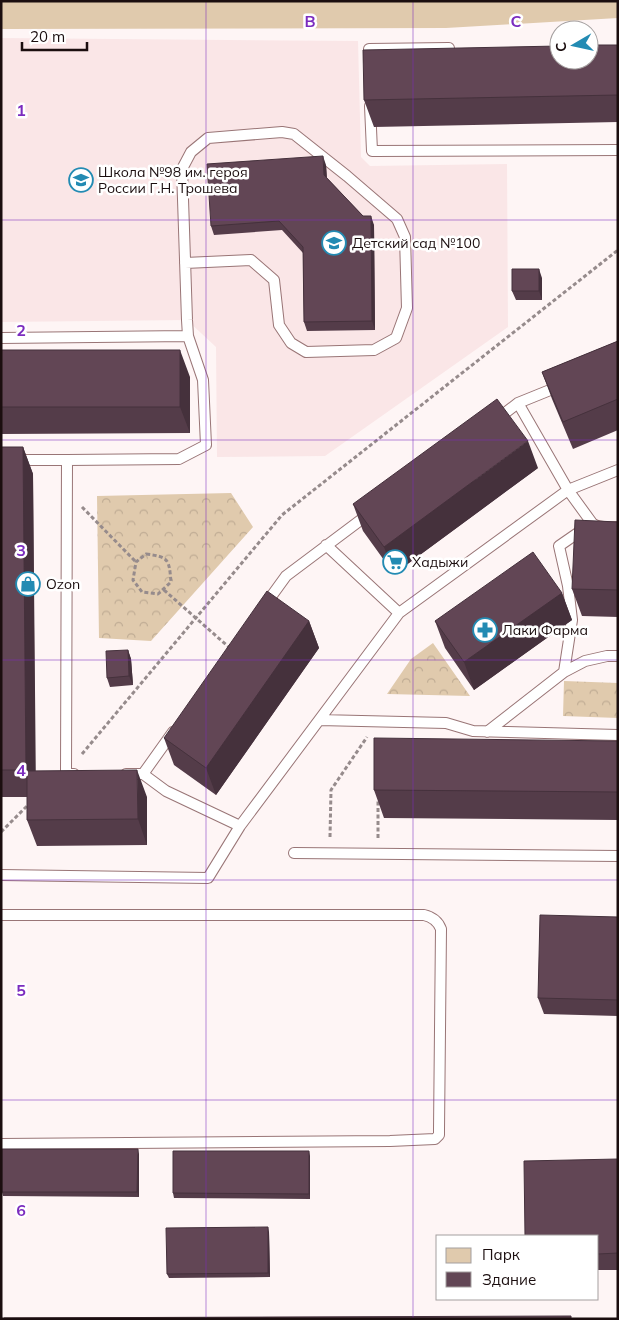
<svg xmlns="http://www.w3.org/2000/svg" width="619" height="1320" font-family="Mulish,sans-serif">
<defs>
<pattern id="forest-crowns" width="20" height="18" patternUnits="userSpaceOnUse" patternTransform="scale(1.25)"><rect width="20" height="18" fill="#e0caad"/><path d="M2 6a3 3 0 1 1 6 0M12 15a3 3 0 1 1 6 0" fill="none" stroke="#c0ac94"/></pattern>
</defs>
<rect width="100%" height="100%" fill="#fef5f5"/>
<path fill="#fae6e7" d="M1,38L358,41L361,157L370,166L507,164L508,327L325,456L217,457L216,347L187,320L1,322Z"/>
<path fill="#e0caad" d="M1,1H618V18L446,28L1,29Z"/>
<path fill="url(#forest-crowns)" d="M231,493L253,527L151,641L99,638L97,496Z
M433,643L470,696L387,694L411,659Z
M564,681L618,683V718L563,716Z"/>
<g fill="none" stroke-linecap="round" stroke-linejoin="round">
<g stroke="#997576" stroke-width="12">
<path id="lane" d="M369,61V49L449,48
M370,106L372,151L618,150
M1,338L188,336
M518,403L568,490L592,523C598,529 609,527 618,527
M496,420L518,403L560,386
M1,460H67
M326,545L399,613
M265,605L286,576L370,513
M564,672L572,620L568,586L559,546L585,528
M319,720L446,723L473,731L618,735
M487,732L564,672L585,661L607,656H618
M74,774H66L67,460L179,459L206,445L203,380L188,336L187,320L182,169L191,152L208,138L282,132L294,134L347,176L397,219L405,237L407,308L396,338L374,350L306,352L291,343L279,325L274,280L251,260L185,263
M126,774H143L173,732
M143,774L166,791L240,826
M294,853L618,856
M1,875L208,878L240,826L399,613L568,490L618,470
M1,915H424C433,917 438,921 441,929L439,1130V1135L435,1139L390,1141L1,1144"/>
</g>
<path stroke="#968b8c" stroke-width="3" stroke-dasharray="4 2.5" stroke-linecap="butt" d="M82,507L136,562
M146,554C169,557 169,559 171,582L158,594L142,592L133,580L136,562Z
M164,590L231,649
M82,754L282,515L618,250
M1,832L29,804
M330,837L331,790L367,737
M378,838V799"/>
<use href="#lane" stroke="#fff" stroke-width="10"/>
</g>
<path fill="#543c49" d="M618,45V122L374,127L364,100Z
M326,165L327,178L363,216L374,225L375,330L307,331L304,322L303,253L282,230L214,235L211,226Z
M542,278V300H516L512,291Z
M618,341V430L573,449L552,399L542,372Z
M1,350L190,377V433L1,434Z
M1,447H23L33,474L35,771L147,797V845L37,846L27,820V797H1Z
M538,468L394,574L363,531L353,504Z
M618,522V617L582,616L572,589Z
M562,593L572,620L474,690L445,648L435,621Z
M309,621L319,648L216,795L174,765L164,738Z
M128,650L131,659L133,685L110,687L107,678Z
M618,741V820L384,818L374,790Z
M618,917V1016L544,1014L538,998Z
M139,1154V1197L3,1196L2,1192Z
M310,1156V1199L174,1198L173,1193Z
M618,1159V1270H598V1236Z
M269,1232L270,1277L169,1278L167,1274Z"/>
<path fill="#45313c" d="M323,156L326,165L327,184L324,175Z
M371,216L374,225L375,330L372,321Z
M539,269L542,278V300L539,291Z
M180,350L190,377V433L180,407Z
M528,441L538,468L394,574L384,547Z
M23,447L33,474L36,797L26,770Z
M562,593L572,620L474,690L464,662Z
M309,621L319,648L216,795L206,768Z
M128,650L131,659L133,685L129,676Z
M137,770L147,797V845L138,819Z
M138,1149L139,1154V1197L137,1192Z
M309,1151L310,1156V1199L309,1194Z
M268,1227L269,1232L270,1277L268,1273Z"/>
<path fill="#624655" stroke="#45313c" d="M589,45H618V95L364,100L363,50L559,46V60H589Z
M323,156L324,175L363,216H371L372,321L304,322L303,247L279,221L211,226L207,164Z
M512,269H539V291H512Z
M618,341V399L563,422L542,372Z
M1,350H180V407H1Z
M497,399L528,441L384,547L353,504Z
M1,447H23L26,770H1Z
M575,520L618,522V590L572,589Z
M533,552L562,593L464,662L435,621Z
M267,591L309,621L206,768L164,738Z
M128,650L129,676L107,678L106,651Z
M374,738L618,741V792L374,790Z
M137,770L138,819L27,820V771Z
M540,915L618,917V1000L538,998Z
M2,1149H138L137,1192H2Z
M173,1151H309V1194L173,1193Z
M618,1159V1253L598,1254V1236H525L524,1161Z
M268,1227V1273L167,1274L166,1228Z
M571,1316V1319H4V1318Z"/>
<path fill="none" stroke="#7b2cbf" stroke-width="1" stroke-opacity="0.55" d="M206,1V1319M413,1V1319M1,220H618M1,440H618M1,660H618M1,880H618M1,1100H618"/>
<defs>
<g id="school-ring" transform="scale(1.25)"><circle r="9.5" fill="#fff" stroke="#238bb3" stroke-width="1.5"/><path d="M0-5L7-2L0 1L-7-2ZM-4 1L0 2.5L4 1V4Q0 6-4 4Z" fill="#238bb3"/></g>
<g id="supermarket-ring" transform="scale(1.25)"><circle r="9.5" fill="#fff" stroke="#238bb3" stroke-width="1.5"/><path d="M-6-5.5h2.5l.6 2H6L4.5 2H-2.5L-4.4-4H-6ZM-1.5 3.2a1.3 1.3 0 1 0 .1 0ZM3 3.2a1.3 1.3 0 1 0 .1 0Z" fill="#238bb3"/></g>
<g id="shop-ring" transform="scale(1.25)"><circle r="9.5" fill="#fff" stroke="#238bb3" stroke-width="1.5"/><path d="M-5-2.5h2.3a2.7 3.5 0 0 1 5.4 0H5L5.5 6h-11ZM-1.5-2.5h3a1.5 2.3 0 0 0-3 0Z" fill="#238bb3"/></g>
<g id="pharmacy-ring" transform="scale(1.25)"><circle r="9.5" fill="#fff" stroke="#238bb3" stroke-width="1.5"/><path d="M-2-6h4v4h4v4h-4v4h-4v-4h-4v-4h4Z" fill="#238bb3"/></g>
</defs>
<g fill-rule="evenodd">
<use href="#school-ring" x="81" y="180"/>
<use href="#school-ring" x="334" y="243"/>
<use href="#supermarket-ring" x="395" y="562"/>
<use href="#shop-ring" x="28" y="584"/>
<use href="#pharmacy-ring" x="485" y="630"/>
</g>
<g text-anchor="middle" stroke-width="5" stroke-linejoin="round" paint-order="stroke">
<g font-size="14" fill="#1b0e0f" stroke="#fff" text-anchor="start">
<text x="98" y="177">Школа №98 им. героя<tspan x="98" dy="16">России Г.Н. Трошева</tspan></text>
<text x="352" y="248">Детский сад №100</text>
<text x="412" y="567">Хадыжи</text>
<text x="46" y="589">Ozon</text>
<text x="502" y="635">Лаки Фарма</text>
</g>
</g>
<g font-size="16" text-anchor="middle" font-weight="bold" fill="#7b2cbf" stroke="#fff" stroke-width="5" stroke-linejoin="round" paint-order="stroke">
<text x="310" y="27">B</text>
<text x="516" y="27">C</text>
<text x="21" y="116">1</text>
<text x="21" y="336">2</text>
<text x="21" y="556">3</text>
<text x="21" y="776">4</text>
<text x="21" y="996">5</text>
<text x="21" y="1216">6</text>
</g>
<rect width="619" height="1320" fill="none" stroke="#1b0e0f" stroke-width="5"/>
<rect x="436" y="1235" width="162" height="65" fill="#ffffff" stroke="#a49f9f"/>
<rect x="446" y="1248" width="25" height="15" fill="#e0caad" stroke="#a49f9f"/>
<text x="482" y="1260" font-size="15" fill="#1b0e0f">Парк</text>
<rect x="446" y="1272" width="25" height="15" fill="#624655" stroke="#a49f9f"/>
<text x="482" y="1285" font-size="15" fill="#1b0e0f">Здание</text>
<g transform="translate(574 45) rotate(261)"><circle r="24" fill="#ffffff" stroke="#a49f9f"/>
<path d="M0-4L9 19L0 12L-9 19Z" fill="#238bb3"/>
<text y="-8" font-size="14" font-weight="bold" text-anchor="middle" fill="#1b0e0f">С</text>
</g>
<path d="M22 42v8h65v-8" fill="none" stroke="#1b0e0f" stroke-width="2.5"/>
<text x="30" y="42" font-size="15" fill="#1b0e0f" stroke="#ffffff" stroke-width="4" paint-order="stroke">20 m</text>
</svg>
